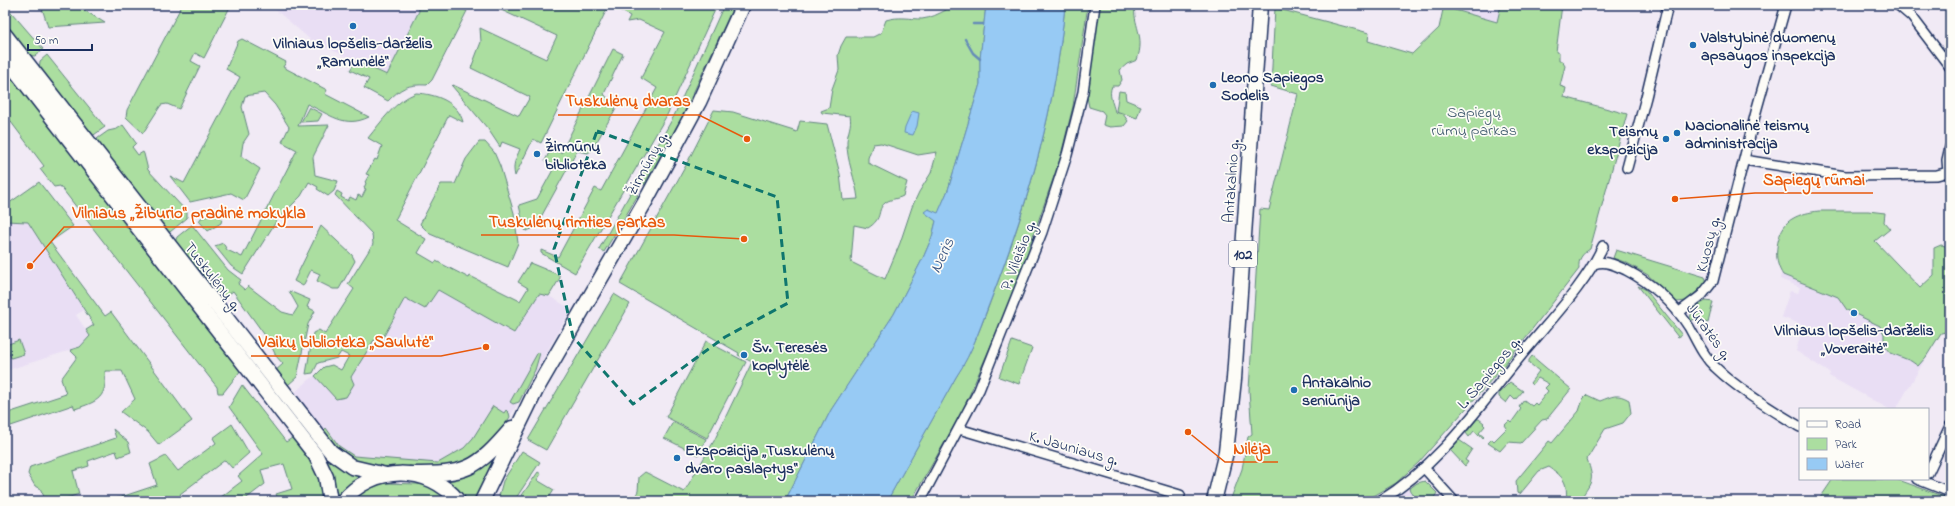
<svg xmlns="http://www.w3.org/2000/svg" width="1955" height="506" font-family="'Indie Flower',sans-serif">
<rect width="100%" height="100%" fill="#f1eaf5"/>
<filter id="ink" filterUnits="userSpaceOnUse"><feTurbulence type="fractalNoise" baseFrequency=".025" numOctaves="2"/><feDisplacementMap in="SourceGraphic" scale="8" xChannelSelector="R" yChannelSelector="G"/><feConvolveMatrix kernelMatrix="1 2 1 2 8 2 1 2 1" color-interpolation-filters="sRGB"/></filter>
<g filter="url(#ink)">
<path fill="#e9def4" d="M270,5H418L419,11L387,75L312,41Z
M1449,5H1501L1497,22L1448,8Z
M1819,211H1868L1885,213L1884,222L1890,229L1875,241L1920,288L1930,351L1896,409H1889L1829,376L1830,373L1796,351L1803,325L1781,317L1790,291L1798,293L1800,287L1780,279L1783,263Z
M5,221L28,222L84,310L76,315L90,336L80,347L5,371Z
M438,290L514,333L539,293L549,296L571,309L510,417L496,438L477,458L415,467L371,466L339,451L293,394L324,367L332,365L351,377L374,339L381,342L405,298Z
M1408,488L1417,501H1390L1406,491Z"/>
<path fill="#abdea0" stroke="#63867f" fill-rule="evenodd" d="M5,5L43,49L35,56L27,55L5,27Z
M41,5H76L105,23L48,27Z
M182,5H231L204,58L195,53L191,61L200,66L179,109L167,104L161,105L143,133L126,117L127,110Z
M418,5H453L467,11L432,80L427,85C407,84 401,88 388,101L364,88L369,79L350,70L356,61L387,75L419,11Z
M501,5H609L541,143L533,139L515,176C512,164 516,159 520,149L502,142L500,147L488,129L452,86L453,85L519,116L530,97L471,68L481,42L480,28L546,59L557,36L499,9Z
M611,5H715V10L667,115L575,273L541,253V250L558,257L595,188L601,191L657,88L641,78L665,32L639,20L627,22L630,16Z
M724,5H734L682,117L644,185L637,182L674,116Z
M946,5H986L980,59V84L948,190L938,214L928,209V215L934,217L936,221L932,237L923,258L894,314L831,410L785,501H633L638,491L639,477L645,472L684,492L714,441L752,362L738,355L739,353L620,284L684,169L714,110L733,112L797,132L800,121L827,124L840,174L843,200L858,199C856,180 846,160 847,141C848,131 852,125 850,116L822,113L821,111L829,108L832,89L839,70L838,55L841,46L846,37H873L881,33L886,20C899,16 909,19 922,19C931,18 938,14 946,10ZM881,143L918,155L937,152L931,173L919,192L912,207L900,243L885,279L851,262L854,225L868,228C884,218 876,210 885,203C889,199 898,199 903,196L907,182L868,163V158L873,144Z
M1065,5H1088L1073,106L1060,159L1011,299L962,412L911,501H887L956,377C973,351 983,321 994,292C1030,199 1056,104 1065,5Z
M1098,5H1135C1132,25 1146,35 1137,60L1127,64L1120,70L1122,80L1118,86H1112C1108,95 1113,103 1115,112L1123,114L1128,121L1124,126L1110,127L1103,125L1105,115L1102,111L1089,107L1087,97Z
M1444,5H1449L1448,8L1497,22L1501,5H1562L1556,52L1559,53V61H1562L1565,66L1560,86L1566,88L1564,97L1627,114L1590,249C1582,254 1578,259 1579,269L1501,369L1419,462L1396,483L1365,501H1230L1242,469L1248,437L1252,434L1249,390L1260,209L1269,210L1298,94L1271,86L1275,8L1369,33L1368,41L1412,54L1439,28Z
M242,39L286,62L283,67L327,90L325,94L369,117C344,129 330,114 307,104L298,126L329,125L313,157L315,175L338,181L334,191L328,196L317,189L318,187L309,182L301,196L277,220L243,274L231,266L215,246L223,243L227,250L242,257L297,150L282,142L289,127L275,105L264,93L245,96L242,107L249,134L243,143L241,156L260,169L244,200L231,193L190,202L170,176L184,183L240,77L226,69L238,41Z
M613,49L623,54L604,94L616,108L592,150L588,153L577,151L535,228L526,231L524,228L519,205L537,199L555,166L545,161L551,148L561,153Z
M47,55L105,127L91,137L39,71L40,61Z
M5,64L241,370L223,393H218L217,387L60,186L54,187L40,169L44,166L5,114Z
M1119,91L1125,92L1126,100L1141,106L1137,118L1116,111Z
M416,93C436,94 458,102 463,122L449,115L395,220L426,239L418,253L435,263L436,261L469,278L470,276L520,301L528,288L518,282L530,263L559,275L560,278L549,296L539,294L514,333L438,290L425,309L405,298L380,343L374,340L351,377L354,384L346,397L336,399L315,376L324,367L332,365L341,370L349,356L341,352L337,358L318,363L313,373L306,374L313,333L319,330L325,334L354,289L348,284L373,244L372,234L335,195L337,191L342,194L341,197L348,201L350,197L356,200L358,195L362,197L366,189L364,188L366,183L365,182L369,175L366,174L375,159L377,160L382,146L368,138C382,121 395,101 416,93Z
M309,107L322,114L318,121L301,122Z
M123,125L136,143L132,147L138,155L143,152L144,154L148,170L187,212V218L170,232H167L94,141L108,131L117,129Z
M479,142H485L494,152L500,166L514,213L518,243L508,267L430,234L420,224L441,184H455L466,159Z
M39,182L73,226L50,242L105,316L111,312L192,421L159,445L148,432L121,412L135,399L122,371H105C107,398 99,401 75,409L73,405L5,428V414L66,394L61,379L77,357L70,350L80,347L90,336L86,330L94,325L28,222L5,221V206Z
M631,192L638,195L604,252L599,249Z
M1819,211H1868L1885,213L1884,222L1890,229L1875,241L1920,288L1934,275V248L1941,245L1950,247V331L1941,333L1926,357L1918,366L1911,361L1891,353L1884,344V334L1880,326L1847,310L1838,297L1783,275C1781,272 1779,268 1778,264C1774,250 1779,226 1792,219C1800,214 1810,212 1819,211Z
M211,215L219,216L222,219L221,223L208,231L199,221L201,218Z
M192,225L228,270L241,280L238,284L245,290L248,286L282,312L293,315L298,307L289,291L310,300L307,307L315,311L308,324L297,377L288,385H286L275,371L283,364L276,356L269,341L233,291L222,300L211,291L175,242L177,237Z
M321,226L352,255L355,261L339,289H333L317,281L320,274L311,270L303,286L294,281Z
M1616,250L1705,277L1707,282L1686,301L1677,302L1648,275L1627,263L1613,258Z
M1638,286L1645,289L1682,335L1678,337Z
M614,294L630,304L546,450L528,440Z
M1706,301L1713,302L1708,323L1695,319L1690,321C1689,312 1697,305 1706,301Z
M19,340L24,354L11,358L6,345Z
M706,341L746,362L707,438L666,417Z
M1012,341L1032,348L1019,384L999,377Z
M538,352L540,353L535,370L519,402L513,404L510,402Z
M1532,356L1571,389L1547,419L1542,420L1521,443L1508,442L1500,451L1488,443L1492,439L1494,441L1507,428L1505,425L1509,421L1511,423L1521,409L1519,407L1524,400L1532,406L1535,403L1537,405L1548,391L1545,388L1549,384L1538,378L1532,385L1530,383L1539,371L1529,363V360Z
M1510,382L1523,391L1515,400L1511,396L1506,403L1499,397V393Z
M242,385L286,442L292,438C315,455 320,475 326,501H282L281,498L278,499L276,494L292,489L284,464L261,470L265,484L243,501H216L242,481L238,476L263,454L229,407Z
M1587,395L1600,401C1613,396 1617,393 1629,400L1631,413L1623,423L1605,429L1587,459C1595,482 1592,481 1579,501H1566C1568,483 1564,477 1549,467L1539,471L1520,494L1517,493L1516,481L1549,441L1552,443L1579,411L1583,399Z
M493,406L504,413L506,410L509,413L510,417L487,451L450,468L371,466L358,462L339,451L323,431L326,428L339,446L354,456L438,463L464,448L473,438Z
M1477,419H1479L1484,423L1483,424L1485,426L1479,433L1484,437L1483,438L1474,431L1469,437L1466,433Z
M673,422L706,439L698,455L664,438Z
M232,424L249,453L232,468L225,460L180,494L185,501H109L157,485L150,464L166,456L178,471L216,443L213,438Z
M113,429L128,442L131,452L118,457L116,451L88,461L89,466L73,471L79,494L67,498V501H46L40,488L35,486L28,474L30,467L116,438Z
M1459,440L1472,449L1465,460L1468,462L1465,466L1450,450Z
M318,444L361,475L360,478L355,481L339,494H336L330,468L316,447Z
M522,451L540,462L514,501H507L499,496L503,481Z
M491,461L493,464L475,501H466L449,484V480L463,476Z
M538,472L541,474L537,480L554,490L547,501H518Z
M1833,479H1896L1950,499V501H1818Z
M1425,481L1437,493L1432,501H1417L1409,489L1417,483Z
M386,483L416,484L430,486L452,501H350C360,492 373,484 386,483Z"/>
<path fill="#97caf4" stroke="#658cb8" d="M986,5H1065C1056,105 1029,201 993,294C982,322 973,352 956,377L887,501H785L831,410L894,314L923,258L932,237L936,221L924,212L928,209L938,213L948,190L980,84V59Z
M912,111L919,113L917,126L913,135L904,133L905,127Z"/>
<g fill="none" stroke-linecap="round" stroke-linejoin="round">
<path stroke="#658cb8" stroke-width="2.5" d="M973,24H983
M965,39L973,53L980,59"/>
<g stroke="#1b2f5e" stroke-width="12">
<path id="street" d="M1898,5L1912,17L1950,67
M1744,160L1845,176L1937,175L1948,172L1947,160L1950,147
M1627,168L1646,97L1668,5
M1594,264C1606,260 1615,265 1626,270C1651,283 1673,302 1689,327C1697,341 1703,356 1715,367C1740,391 1771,409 1800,427
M1678,313L1702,295L1713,281L1757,108L1786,5
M959,429L1180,495
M1425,469L1454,501
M1928,473L1950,426
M1917,479L1950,492
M920,501L979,390L1042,232L1067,155L1083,92L1095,5
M1380,501C1440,465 1481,404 1525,351C1552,318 1585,285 1603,246"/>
</g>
<g stroke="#1b2f5e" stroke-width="17">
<path id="primary" d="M5,35L331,452L352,467L386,475
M5,57L316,456L326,477L330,501
M410,474C467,474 475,471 512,428
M343,501C372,465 429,464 458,501
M482,501L536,390L645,202L699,102L743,5
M1214,501L1226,452L1234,379L1260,5"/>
</g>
<use href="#street" stroke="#fdfcf7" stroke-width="9"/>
<use href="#primary" stroke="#fdfcf7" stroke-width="14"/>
</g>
</g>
<path fill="none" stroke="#0f766e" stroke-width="3" stroke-dasharray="8 5" stroke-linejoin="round" d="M597,131L777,197L788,303L725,337L633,404L573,337L554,249Z"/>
<g fill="#1f6fb2" stroke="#fdfcf7" stroke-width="1.5">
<circle cx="353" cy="26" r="4"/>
<circle cx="1693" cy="45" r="4"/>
<circle cx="1213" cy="85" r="4"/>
<circle cx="1677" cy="133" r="4"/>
<circle cx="1666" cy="139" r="4"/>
<circle cx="537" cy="154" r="4"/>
<circle cx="1854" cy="313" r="4"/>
<circle cx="744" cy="355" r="4"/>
<circle cx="1294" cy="390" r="4"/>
<circle cx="677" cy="458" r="4"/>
</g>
<g text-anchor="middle" stroke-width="3.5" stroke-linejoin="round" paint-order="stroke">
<rect fill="#fdfcf7" stroke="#5f6c8c" stroke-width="1" x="1229" y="241" width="28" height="26" rx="3"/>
<g font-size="15" font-weight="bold" fill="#1b2f5e">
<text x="1243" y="259">102</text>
</g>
<g font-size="16" font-weight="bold" fill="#1b2f5e" stroke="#fdfcf7" text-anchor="start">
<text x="1701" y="42">Valstybinė duomenų<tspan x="1701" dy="18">apsaugos inspekcija</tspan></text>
<text x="353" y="48" text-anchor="middle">Vilniaus lopšelis-darželis<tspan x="353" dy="18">„Ramunėlė“</tspan></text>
<text x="1221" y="82">Leono Sapiegos<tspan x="1221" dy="18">Sodelis</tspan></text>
<text x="1685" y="130">Nacionalinė teismų<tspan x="1685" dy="18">administracija</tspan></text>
<text x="1658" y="136" text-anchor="end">Teismų<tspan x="1658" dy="18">ekspozicija</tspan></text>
<text x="545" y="151">Žirmūnų<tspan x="545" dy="18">biblioteka</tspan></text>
<text x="1854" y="335" text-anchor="middle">Vilniaus lopšelis-darželis<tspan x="1854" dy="18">„Voveraitė“</tspan></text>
<text x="752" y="352">Šv. Teresės<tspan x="752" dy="18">koplytėlė</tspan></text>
<text x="1302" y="387">Antakalnio<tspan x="1302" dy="18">seniūnija</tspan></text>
<text x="685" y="455">Ekspozicija „Tuskulėnų<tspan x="685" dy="18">dvaro paslaptys“</tspan></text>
</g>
<g font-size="16" fill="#3f5b6e" stroke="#fdfcf7">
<text x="1474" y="117">Sapiegų<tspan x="1474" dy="18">rūmų parkas</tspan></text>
</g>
<g font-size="16" fill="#1b2f5e" stroke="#fdfcf7">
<text transform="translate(646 163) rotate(-61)" y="6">Žirmūnų g.</text>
<text transform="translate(1230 181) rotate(-86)" y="6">Antakalnio g.</text>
<text transform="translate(1707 244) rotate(-75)" y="6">Kuosų g.</text>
<text transform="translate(1017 255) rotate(-69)" y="6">P. Vileišio g.</text>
<text transform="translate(214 276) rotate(52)" y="6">Tuskulėnų g.</text>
<text transform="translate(1710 331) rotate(54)" y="6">Jūratės g.</text>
<text transform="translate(1488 372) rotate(-50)" y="6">L. Sapiegos g.</text>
<text transform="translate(1074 447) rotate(16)" y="6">K. Jauniaus g.</text>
</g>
<g font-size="17" font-style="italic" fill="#3a5684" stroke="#fdfcf7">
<text transform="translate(941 255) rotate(-65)" y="6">Neris</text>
</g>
</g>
<path fill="none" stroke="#e8590c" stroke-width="1.5" d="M747 139L699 115H558M1675 199L1755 193H1873M30 266L64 227H313M744 239L674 235H481M486 347L441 356H251M1188 432L1225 462H1278"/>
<g fill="#e8590c" stroke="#fdfcf7" stroke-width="1.5">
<circle cx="747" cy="139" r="4"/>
<circle cx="1675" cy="199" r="4"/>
<circle cx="30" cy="266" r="4"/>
<circle cx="744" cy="239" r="4"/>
<circle cx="486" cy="347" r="4"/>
<circle cx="1188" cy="432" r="4"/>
</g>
<g font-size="17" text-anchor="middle" font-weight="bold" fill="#e8590c" stroke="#fdfcf7" stroke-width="3.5" stroke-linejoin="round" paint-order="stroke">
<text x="628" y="106">Tuskulėnų dvaras</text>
<text x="1814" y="185">Sapiegų rūmai</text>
<text x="189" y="218">Vilniaus „Žiburio“ pradinė mokykla</text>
<text x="577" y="227">Tuskulėnų rimties parkas</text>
<text x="346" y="347">Vaikų biblioteka „Saulutė“</text>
<text x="1252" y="454">Nilėja</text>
</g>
<rect width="1955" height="506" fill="none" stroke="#fdfcf7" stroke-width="20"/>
<rect x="10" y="10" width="1935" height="486" fill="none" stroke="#1b2f5e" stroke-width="1.5" filter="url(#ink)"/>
<rect x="1799" y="408" width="130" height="72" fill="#fdfcf7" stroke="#a3aaba"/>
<rect x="1807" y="421" width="20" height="6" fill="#fdfcf7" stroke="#a3aaba"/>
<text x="1835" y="428" font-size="12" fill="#1b2f5e">Road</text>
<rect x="1807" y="438" width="20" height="12" fill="#abdea0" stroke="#a3aaba"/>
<text x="1835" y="448" font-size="12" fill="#1b2f5e">Park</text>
<rect x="1807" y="458" width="20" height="12" fill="#97caf4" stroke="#a3aaba"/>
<text x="1835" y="468" font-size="12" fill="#1b2f5e">Water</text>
<path d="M28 44v6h64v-6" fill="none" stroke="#1b2f5e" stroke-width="2"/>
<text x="34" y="44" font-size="12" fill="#1b2f5e" stroke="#fdfcf7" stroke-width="3" paint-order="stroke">50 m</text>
</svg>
